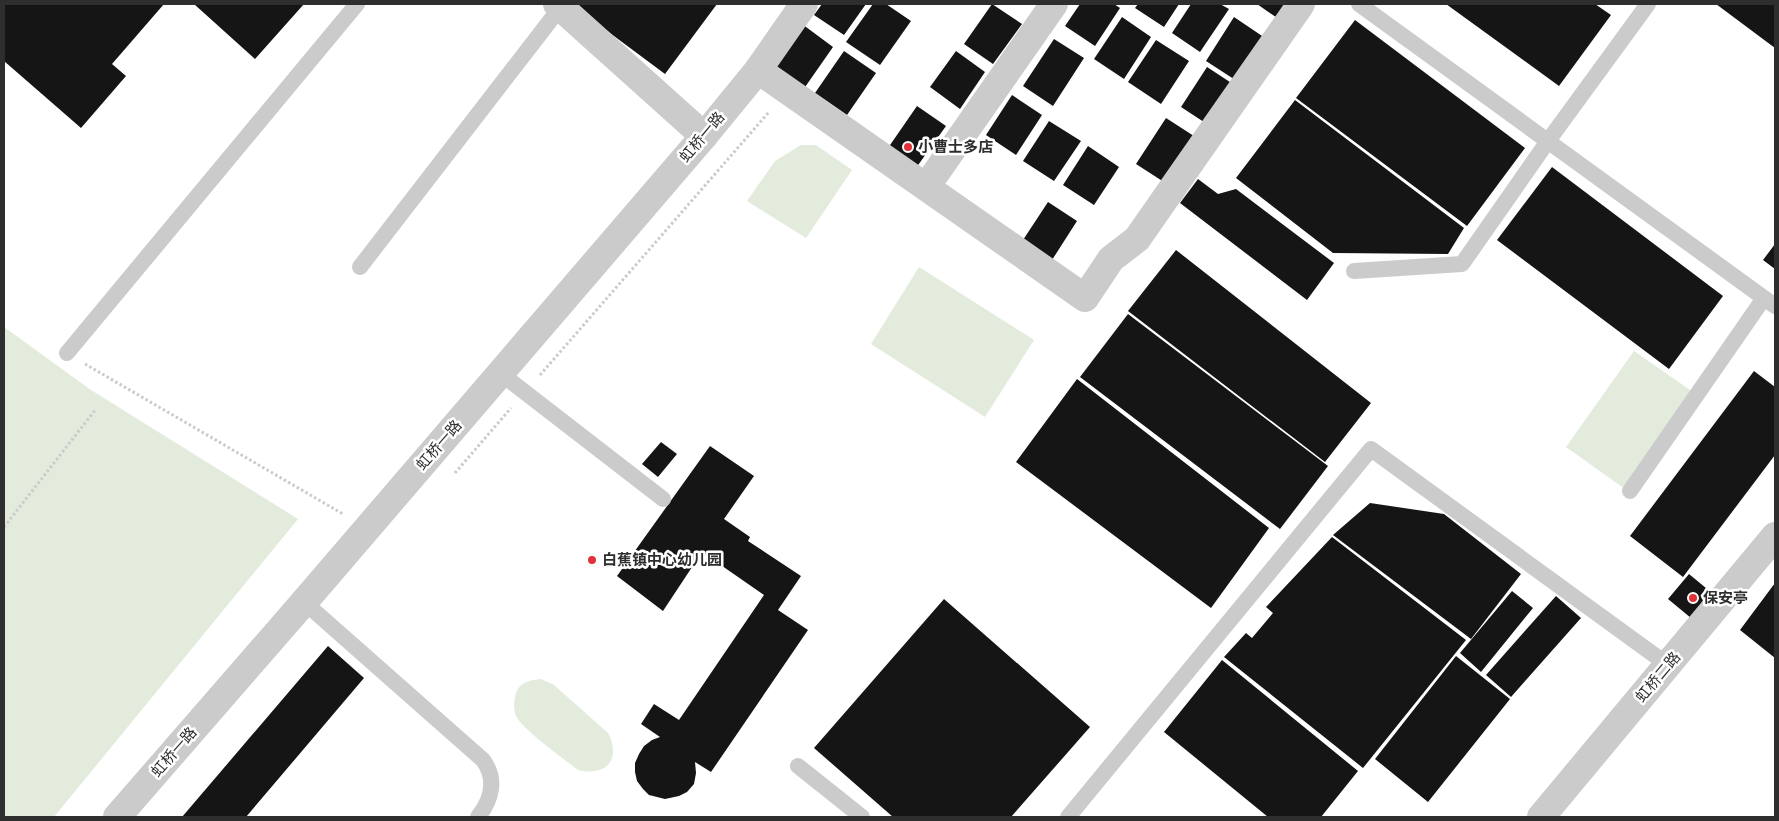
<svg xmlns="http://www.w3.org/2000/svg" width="1779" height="821" font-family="'PT Sans','Noto Sans SC',sans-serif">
<rect width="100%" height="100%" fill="#fff"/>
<path fill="#e3ebdc" d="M801,145H816L852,170L806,238L747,201L775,161Z
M919,267L1034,340L985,417L871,344Z
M4,327L91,390L298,519L54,817H4Z
M1634,351L1693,392L1625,489L1566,447Z
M541,679L554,685L608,733C622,759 606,777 578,770C563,758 524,731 516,716C513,709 514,700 516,693C520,682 530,680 541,679Z"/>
<path fill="#151515" d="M4,4H164L112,64L126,76L81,128L4,61Z
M194,4H304L255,59Z
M578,4H717L665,74L575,7Z
M822,4H866L844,35L814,15Z
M873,4H886L911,21L880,65L846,42Z
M992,4L1022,24L993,64L964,44Z
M1080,4H1114L1120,8L1095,46L1065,26Z
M1138,4H1179L1164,27L1135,8Z
M1191,4H1220L1229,9L1200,52L1172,33Z
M1257,4H1295L1283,22Z
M1446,4H1595L1611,15L1559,86Z
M1716,4H1775V48Z
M1122,17L1151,37L1124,79L1094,59Z
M1234,17L1271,42L1243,85L1206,61Z
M1355,20L1525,148L1467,226L1296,98Z
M802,24L833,47L803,90L771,68Z
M1054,39L1084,58L1053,106L1023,86Z
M1156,40L1189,61L1161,104L1128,82Z
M844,51L876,73L847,115L815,93Z
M956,51L985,72L960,109L930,87Z
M1207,67L1236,86L1210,126L1181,107Z
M1012,95L1042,115L1016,155L986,135Z
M1295,100L1464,228L1448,254L1333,253L1236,178Z
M917,106L946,126L916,168L888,148Z
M1166,118L1197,138L1167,184L1136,164Z
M1049,121L1081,141L1054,181L1023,161Z
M1088,146L1119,167L1094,205L1063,185Z
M1552,167L1723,296L1669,369L1497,240Z
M1198,179L1218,194L1236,189L1334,263L1307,300L1180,203Z
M1048,202L1077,221L1052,260L1023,240Z
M1775,244V269L1763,260Z
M1176,250L1371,403L1325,462L1128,311Z
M1128,314L1328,466L1280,529L1080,377Z
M1754,371L1775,387V455L1683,577L1630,536Z
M1077,379L1269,528L1211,608L1016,462Z
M661,442L677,454L658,477L642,464Z
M710,446L754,476L724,519L750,537L748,541L801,576L778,610L808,630L711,772L695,762L696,773L694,784L687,792L679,796L665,799L649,795L643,789L637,781L635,772V763L639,754L644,746L652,740L660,737L641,724L654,704L679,720L764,595L702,552L663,611L617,576Z
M1370,503L1444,514L1521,574L1471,639L1333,535Z
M1332,537L1466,640L1363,768L1224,657L1246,633L1252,638L1273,613L1266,607Z
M1689,574L1718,598L1697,623L1668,599Z
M1775,583V658L1740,630Z
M1512,591L1533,608L1481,672L1460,653Z
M1556,596L1581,618L1511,697L1486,675Z
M944,599L1090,727L1011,817H893L814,748Z
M328,646L364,678L246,817H182Z
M1456,656L1510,699L1428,802L1375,759Z
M1222,660L1358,771L1321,817H1268L1164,732Z"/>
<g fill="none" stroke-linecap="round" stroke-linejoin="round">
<path stroke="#cbcbcb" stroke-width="3" stroke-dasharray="2.5 2.5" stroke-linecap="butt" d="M85,364L343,514
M540,375L769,112
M455,473L511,408
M4,527L96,409"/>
<path stroke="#cbcbcb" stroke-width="16" d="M1359,4L1775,306
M360,267L563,4
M1354,271L1462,264L1548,141L1648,4
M67,353L357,4
M500,373L663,499
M1630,491L1764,298
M304,602L483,760C497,779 492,799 478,817
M798,766L862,817
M1068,817L1371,449L1668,665"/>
<path stroke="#cbcbcb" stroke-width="28" d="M557,4L704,136
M804,4L758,70L1085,298L1111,259L1137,239L1301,4
M926,187L1054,4"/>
<path stroke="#cbcbcb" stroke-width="28" d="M117,817L304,602L704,136L758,70
M1541,817L1775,536"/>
</g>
<g fill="#e23238" stroke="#fff" stroke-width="2">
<circle cx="908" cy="147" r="5"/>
<circle cx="592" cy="560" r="5"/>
<circle cx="1693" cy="598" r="5"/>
</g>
<g text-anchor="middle" stroke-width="5" stroke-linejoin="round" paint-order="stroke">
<g font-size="15" fill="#2e2e2e" stroke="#fff">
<text transform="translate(702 137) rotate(-50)" y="5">虹桥一路</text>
<text transform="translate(439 445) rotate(-49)" y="5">虹桥一路</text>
<text transform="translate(1658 677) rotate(-50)" y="5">虹桥二路</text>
<text transform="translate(174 752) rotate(-49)" y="5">虹桥一路</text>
</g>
<g font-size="15" font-weight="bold" fill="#2e2e2e" stroke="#fff" text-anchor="start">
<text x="918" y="152">小曹士多店</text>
<text x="602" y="565">白蕉镇中心幼儿园</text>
<text x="1703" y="603">保安亭</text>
</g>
</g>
<rect width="1779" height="821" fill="none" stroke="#2e2e2e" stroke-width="10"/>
</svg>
